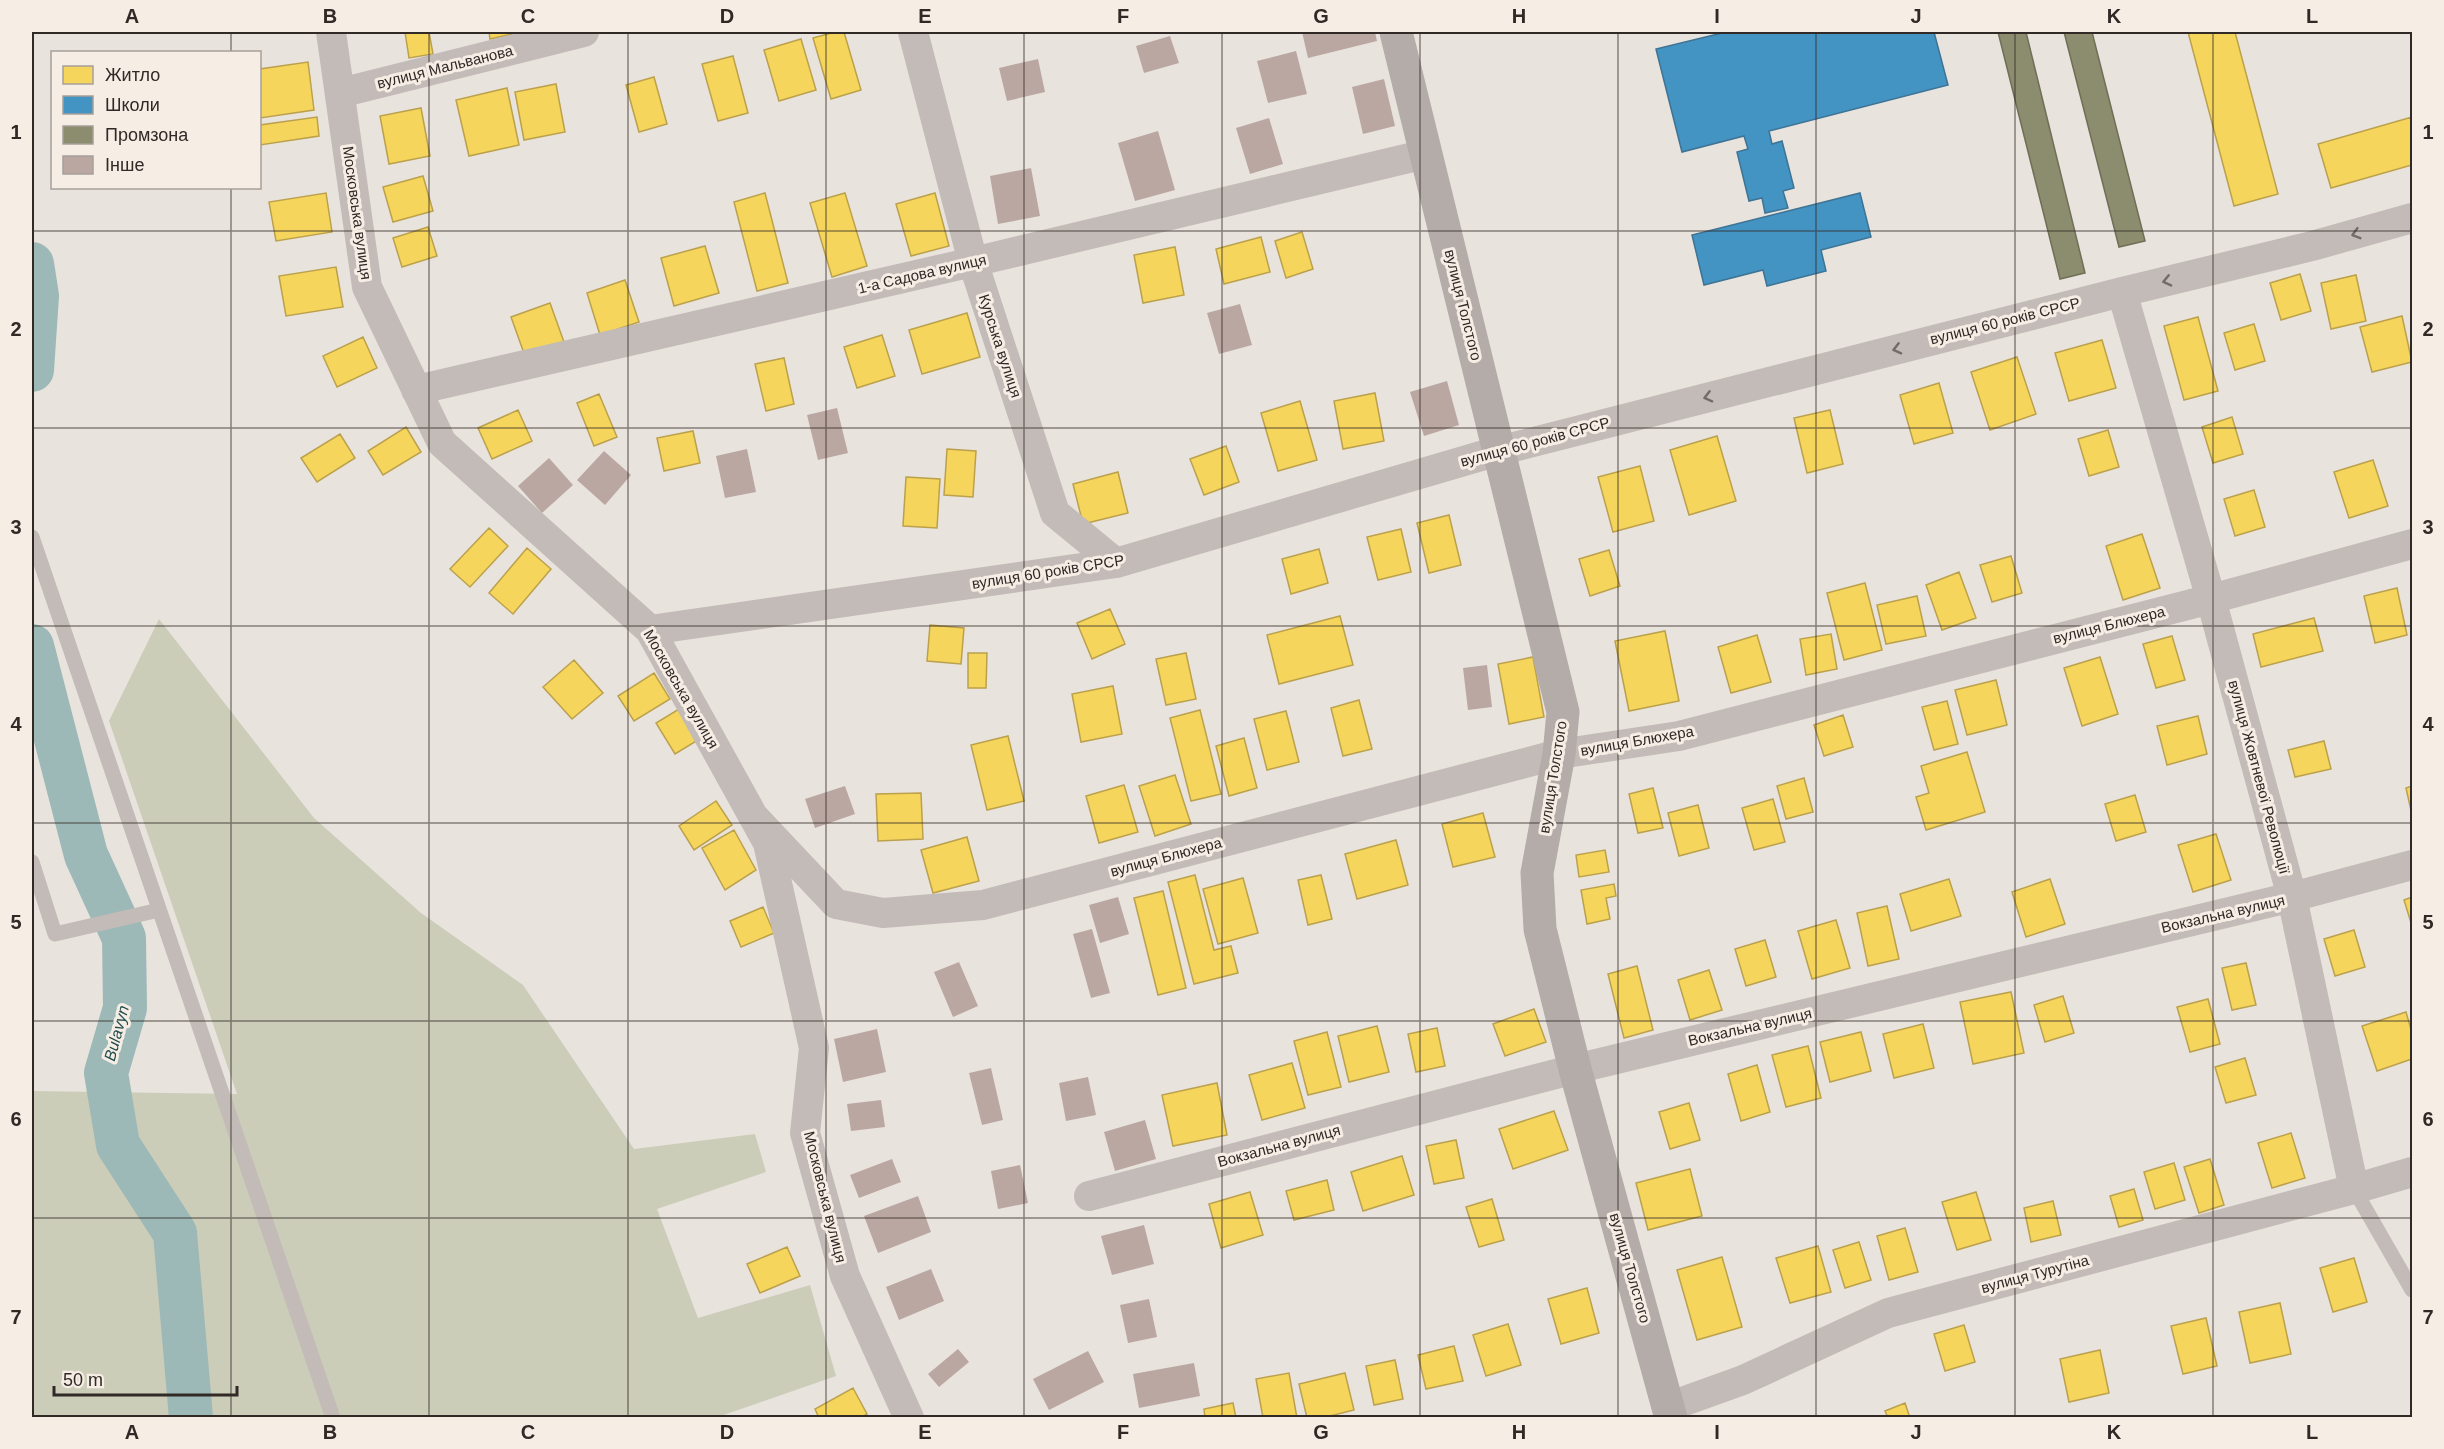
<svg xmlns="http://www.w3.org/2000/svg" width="2444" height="1449" font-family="Helvetica,sans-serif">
<rect width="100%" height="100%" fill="#e9e3de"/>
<path fill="#cbcdb9" d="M159,619L314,818L421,913L523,985L634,1149L755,1134L766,1172L657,1209L698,1318L810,1285L836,1376L715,1418H32V1091L237,1094L109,721Z"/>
<path fill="#f6d55c" stroke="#bba14c" stroke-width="1.5" d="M405,32H429L433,54L409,58Z
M489,32H521L490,39Z
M835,32H844L861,90L831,99L813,38Z
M2188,32H2235L2278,194L2234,206Z
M801,39L816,90L779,101L764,50Z
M733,56L748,113L718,121L702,64Z
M308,62L314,110L260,118V69Z
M654,77L667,124L639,132L626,85Z
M556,84L565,132L524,140L515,92Z
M507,88L519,145L469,156L456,100Z
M421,108L430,156L389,164L380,116Z
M317,117L319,136L260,145V125Z
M2412,117V165L2331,188L2318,144Z
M423,176L433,211L393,222L383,187Z
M326,193L332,232L276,241L269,202Z
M765,193L788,283L757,291L734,202Z
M845,193L867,266L832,277L810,203Z
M935,193L949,246L911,256L896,204Z
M428,227L437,256L402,267L393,238Z
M1302,232L1313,269L1286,278L1275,241Z
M1261,237L1270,272L1224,284L1216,249Z
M705,246L719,293L674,306L661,258Z
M1175,247L1184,295L1143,303L1134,255Z
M336,267L343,307L286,316L279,276Z
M2300,274L2311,311L2281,320L2270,283Z
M2356,275L2366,321L2331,329L2321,283Z
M625,280L639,322L600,335L587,293Z
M550,303L564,342L525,356L511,317Z
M967,313L980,357L922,374L909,330Z
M2402,316L2412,362L2372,372L2360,327Z
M2198,317L2218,391L2184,400L2164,326Z
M2254,324L2265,361L2235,370L2224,333Z
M882,335L895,376L857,388L844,347Z
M363,337L377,368L337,387L323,356Z
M2102,340L2116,388L2069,401L2055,353Z
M2017,357L2036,414L1990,430L1971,372Z
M784,358L794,404L766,411L755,364Z
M1939,383L1953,433L1914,444L1900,395Z
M1375,393L1384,441L1343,449L1334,401Z
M599,394L617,437L594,446L577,403Z
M1300,401L1317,460L1278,471L1261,413Z
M518,410L532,441L492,459L478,428Z
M1830,410L1843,464L1807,473L1794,418Z
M2232,417L2243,454L2213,463L2202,427Z
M406,427L421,452L383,475L368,451Z
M2108,430L2119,467L2089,476L2078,439Z
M693,431L700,463L664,471L657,438Z
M340,434L355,458L317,482L301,458Z
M1717,436L1736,501L1689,515L1670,450Z
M1226,446L1239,482L1204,495L1190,459Z
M947,449L976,451L973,497L944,495Z
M2373,460L2388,506L2349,518L2334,472Z
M1640,466L1654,521L1613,532L1598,477Z
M1118,472L1128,513L1083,524L1073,484Z
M906,477L940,479L937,528L903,526Z
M2254,490L2265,527L2235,536L2224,499Z
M1449,515L1461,565L1429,573L1417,523Z
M489,528L508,546L470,587L450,569Z
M1401,529L1411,572L1378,580L1367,537Z
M2142,534L2160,588L2123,600L2106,546Z
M527,548L551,569L513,614L489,593Z
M1319,549L1328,583L1291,594L1282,559Z
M1609,550L1620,586L1590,596L1579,559Z
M2011,556L2022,593L1992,602L1980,565Z
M1959,572L1976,618L1942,630L1926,585Z
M1865,583L1882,650L1844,660L1827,593Z
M2397,588L2407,635L2375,643L2364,596Z
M1917,596L1926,636L1886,644L1877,605Z
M1110,609L1125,644L1092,659L1077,623Z
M1340,616L1353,665L1279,684L1267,635Z
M2314,618L2323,651L2261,667L2253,634Z
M930,625L964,628L961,664L927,661Z
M1665,631L1679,701L1629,711L1615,641Z
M1831,634L1837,669L1806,675L1800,639Z
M1757,635L1771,682L1731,693L1718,647Z
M2172,636L2185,680L2156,688L2143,644Z
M968,653H987L986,688H968Z
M1186,653L1196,699L1166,705L1156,659Z
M1533,657L1544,717L1509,724L1498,664Z
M2100,657L2118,714L2082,726L2064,668Z
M574,660L603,693L572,719L543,687Z
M654,673L670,699L634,721L618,696Z
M1996,680L2007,725L1967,735L1955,690Z
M1113,686L1122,734L1081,742L1072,694Z
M1359,700L1372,749L1343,756L1331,708Z
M1947,701L1958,744L1934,750L1922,707Z
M684,706L703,737L675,754L656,723Z
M1200,710L1221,794L1191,801L1170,718Z
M1286,711L1299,762L1267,770L1254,719Z
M1843,715L1853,747L1824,756L1814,725Z
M2198,716L2207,754L2167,765L2157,726Z
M1008,736L1024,801L987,810L971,745Z
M1244,738L1257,788L1229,796L1216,746Z
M2324,741L2331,769L2295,777L2288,750Z
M1967,752L1985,812L1926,830L1916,797L1929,793L1921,766Z
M1175,775L1191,824L1155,836L1139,786Z
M1804,778L1813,812L1786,819L1777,786Z
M1124,785L1138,832L1099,843L1086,796Z
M2412,786V815L2406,788Z
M1653,788L1663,828L1638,833L1629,794Z
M921,793L923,839L878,841L876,794Z
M2135,795L2146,832L2116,841L2105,804Z
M1773,799L1785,842L1754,850L1742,808Z
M716,801L732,825L694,850L679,826Z
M1698,805L1709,848L1679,856L1668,813Z
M1483,813L1495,857L1453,867L1442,824Z
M734,830L756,870L725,890L702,848Z
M2216,834L2231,880L2193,892L2178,845Z
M967,837L979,881L933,893L921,850Z
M1396,840L1408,885L1357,899L1345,854Z
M1605,850L1609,872L1579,877L1576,855Z
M1195,875L1214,950L1231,946L1238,973L1194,984L1168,882Z
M1321,875L1332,919L1308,925L1298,880Z
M1243,878L1258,933L1218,944L1203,889Z
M1949,879L1961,916L1911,931L1900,894Z
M2050,879L2065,924L2026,937L2012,892Z
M1614,884L1616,896L1606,898L1610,919L1587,924L1581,890Z
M1163,891L1186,988L1158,995L1134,898Z
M2412,897V926L2404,900Z
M1887,906L1899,959L1868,966L1857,913Z
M763,907L774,933L741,947L730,921Z
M1836,920L1850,968L1812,979L1798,931Z
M2354,930L2365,967L2335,976L2324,939Z
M1765,940L1776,977L1746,986L1735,949Z
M2246,963L2256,1005L2232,1010L2222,968Z
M1637,966L1653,1030L1624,1038L1608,974Z
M1709,970L1722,1010L1690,1020L1678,980Z
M2011,992L2024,1053L1973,1064L1960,1002Z
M2063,996L2074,1033L2045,1042L2034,1005Z
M2208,999L2220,1044L2190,1052L2177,1007Z
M1534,1009L1546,1042L1505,1056L1493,1024Z
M2406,1012L2412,1033V1059L2377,1071L2362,1026Z
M1923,1024L1934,1068L1894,1078L1883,1034Z
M1377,1026L1389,1072L1349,1082L1338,1036Z
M1437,1028L1445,1066L1416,1072L1408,1034Z
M1327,1032L1341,1087L1308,1095L1294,1041Z
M1861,1032L1871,1071L1830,1082L1820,1042Z
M1808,1046L1821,1098L1786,1107L1772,1055Z
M2245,1058L2256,1095L2226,1103L2215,1067Z
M1292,1063L1305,1108L1262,1120L1249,1075Z
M1757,1065L1770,1112L1741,1121L1728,1074Z
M1217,1083L1227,1135L1173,1146L1162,1095Z
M1689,1103L1700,1140L1670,1149L1659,1112Z
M1554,1111L1568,1150L1513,1169L1499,1129Z
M2291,1133L2305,1178L2272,1188L2258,1143Z
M1456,1140L1464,1178L1434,1184L1426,1146Z
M1402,1156L1414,1195L1363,1211L1351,1172Z
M2210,1159L2224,1205L2199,1213L2184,1167Z
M2174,1163L2185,1200L2155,1209L2144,1172Z
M1690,1169L1702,1216L1648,1230L1636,1183Z
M1327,1180L1334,1210L1294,1220L1286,1191Z
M2134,1189L2143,1220L2119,1227L2110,1196Z
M1250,1192L1263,1235L1221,1248L1209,1204Z
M1976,1192L1991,1240L1957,1250L1942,1202Z
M1492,1199L1504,1240L1479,1247L1466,1207Z
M2053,1201L2061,1235L2031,1242L2024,1208Z
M1905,1228L1918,1272L1889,1280L1877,1236Z
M1859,1242L1871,1280L1845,1288L1833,1250Z
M1818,1246L1831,1292L1790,1303L1776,1258Z
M787,1247L800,1276L760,1293L747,1264Z
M1722,1257L1742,1327L1697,1340L1677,1270Z
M2354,1258L2367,1302L2333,1312L2320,1268Z
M1587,1288L1599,1333L1561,1344L1548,1299Z
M2280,1303L2291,1354L2250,1363L2239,1312Z
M2206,1318L2217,1366L2183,1374L2171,1326Z
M1508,1324L1521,1365L1486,1376L1473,1335Z
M1964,1325L1975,1362L1945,1371L1934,1334Z
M1454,1346L1463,1381L1426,1389L1418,1355Z
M2100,1350L2109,1393L2069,1402L2060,1359Z
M1395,1360L1403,1399L1374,1405L1366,1366Z
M1289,1373L1297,1418H1263L1256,1379Z
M1345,1373L1354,1410L1322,1418H1307L1299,1384Z
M853,1388L867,1414L860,1418H819L815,1409Z
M1233,1403L1236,1418H1205L1204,1409Z
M1905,1403L1910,1418H1888L1885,1411Z"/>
<path fill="#4393c3" stroke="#3e7394" stroke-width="1.5" d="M1726,32H1934L1948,85L1769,131L1772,144L1782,141L1794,188L1783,191L1788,208L1765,213L1762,198L1749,201L1737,152L1748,149L1744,136L1682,152L1656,49Z
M1860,193L1871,237L1821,250L1826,271L1767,286L1763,270L1704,285L1692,235Z"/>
<path fill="#8c8c6e" stroke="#716e58" stroke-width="1.5" d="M1998,32H2026L2085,273L2060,279Z
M2064,32H2092L2145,241L2119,247Z"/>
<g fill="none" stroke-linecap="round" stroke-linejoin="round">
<path stroke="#9db9b7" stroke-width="44" d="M32,264L37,296L32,370
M32,646L86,855L124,938L125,1008L106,1073L118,1145L175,1233L191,1418"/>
</g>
<path fill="#bba7a2" d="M1302,32H1375L1377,41L1308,58Z
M1170,36L1179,63L1144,73L1136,46Z
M1296,51L1307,94L1268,103L1257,61Z
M1038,59L1045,92L1007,101L999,68Z
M1384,79L1395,126L1363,134L1352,87Z
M1269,118L1283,164L1250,174L1236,128Z
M1158,131L1175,190L1135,201L1118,143Z
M1031,168L1040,216L998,224L990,176Z
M1240,304L1252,345L1219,354L1207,313Z
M1447,381L1459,425L1424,436L1410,392Z
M837,408L848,453L818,460L807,415Z
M747,449L756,492L725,498L716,456Z
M604,451L631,475L605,505L577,480Z
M549,458L573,485L542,513L518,486Z
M1487,665L1492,707L1468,710L1463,668Z
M845,786L855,814L815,828L805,799Z
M1118,897L1129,934L1100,943L1089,905Z
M1092,929L1110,993L1091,998L1073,934Z
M959,962L978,1006L953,1017L934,972Z
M877,1029L886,1072L843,1082L834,1039Z
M991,1068L1003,1120L982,1125L969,1073Z
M1088,1077L1096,1115L1066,1121L1059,1083Z
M881,1100L885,1127L851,1131L847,1104Z
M1145,1120L1156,1159L1115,1171L1104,1132Z
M892,1159L901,1182L859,1198L850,1175Z
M1020,1165L1028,1203L998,1209L991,1171Z
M918,1196L931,1232L878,1253L864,1216Z
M1144,1225L1154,1264L1112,1275L1101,1236Z
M931,1269L944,1301L899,1320L886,1287Z
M1149,1299L1157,1337L1128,1343L1120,1305Z
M958,1349L969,1362L939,1387L928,1374Z
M1088,1351L1104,1382L1049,1410L1033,1379Z
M1194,1363L1200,1396L1139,1408L1133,1374Z"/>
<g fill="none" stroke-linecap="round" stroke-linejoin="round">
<path stroke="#c2bbb7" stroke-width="15" d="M32,537L333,1418
M32,862L55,934L159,910
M2354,1189L2412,1290"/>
<path stroke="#c2bbb7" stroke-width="30" d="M331,32L367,287L442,443L650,630L768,843L814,1048L805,1133L845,1276L909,1418
M913,32L973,262L1055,513L1116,563
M340,93L584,32
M2122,292L2211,599L2292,897L2354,1189
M416,390L973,262L1426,154
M650,630L1116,563L1498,451L2122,292L2312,246L2412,218
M753,816L836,904L883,913L983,905L1559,754L1679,736L2211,599L2412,544
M1089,1196L1575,1069L2292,897L2412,865
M1668,1407L1743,1380L1888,1313L2354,1189L2412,1172"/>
<path stroke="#b3aca8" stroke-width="33" d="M1396,32L1563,712L1559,754L1537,873L1540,929L1575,1069L1671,1418"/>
</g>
<defs><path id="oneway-chevron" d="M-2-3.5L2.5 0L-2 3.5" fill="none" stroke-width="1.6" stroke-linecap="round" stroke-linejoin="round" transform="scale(1.5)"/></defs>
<g stroke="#726b67">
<use href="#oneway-chevron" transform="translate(2356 234) rotate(164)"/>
<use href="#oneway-chevron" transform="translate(2167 281) rotate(167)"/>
<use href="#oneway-chevron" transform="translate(1897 349) rotate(166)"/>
<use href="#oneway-chevron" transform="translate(1708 397) rotate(166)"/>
</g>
<path fill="none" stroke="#312926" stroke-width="1.5" stroke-opacity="0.55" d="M231,32V52M429,32V1418M628,32V1418M826,32V1418M1024,32V1418M1222,32V1418M1420,32V1418M1618,32V1418M1816,32V1418M2015,32V1418M2213,32V1418M231,188V1418M32,231H2412M32,428H2412M32,626H2412M32,823H2412M32,1021H2412M32,1218H2412"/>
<g text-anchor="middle" stroke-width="6" stroke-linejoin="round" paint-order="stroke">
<g font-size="15" fill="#312926" stroke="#f6ede5">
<text transform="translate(445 67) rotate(-14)" y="5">вулиця Мальванова</text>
<text transform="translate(357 213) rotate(82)" y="5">Московська вулиця</text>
<text transform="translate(922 274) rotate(-13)" y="5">1-а Садова вулиця</text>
<text transform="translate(1463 305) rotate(76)" y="5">вулиця Толстого</text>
<text transform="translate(2005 321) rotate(-14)" y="5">вулиця 60 років СРСР</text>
<text transform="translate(1000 346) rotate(72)" y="5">Курська вулиця</text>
<text transform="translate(1535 442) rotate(-15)" y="5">вулиця 60 років СРСР</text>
<text transform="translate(1048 572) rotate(-9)" y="5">вулиця 60 років СРСР</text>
<text transform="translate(2109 625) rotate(-14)" y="5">вулиця Блюхера</text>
<text transform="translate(681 689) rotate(60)" y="5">Московська вулиця</text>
<text transform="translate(1637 741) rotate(-10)" y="5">вулиця Блюхера</text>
<text transform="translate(1553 777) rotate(-81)" y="5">вулиця Толстого</text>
<text transform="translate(2259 777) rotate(75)" y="5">вулиця Жовтневої Революції</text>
<text transform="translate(1166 857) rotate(-15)" y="5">вулиця Блюхера</text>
<text transform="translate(2223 914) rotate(-13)" y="5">Вокзальна вулиця</text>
<text transform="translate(1750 1027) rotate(-13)" y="5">Вокзальна вулиця</text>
<text transform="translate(1279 1146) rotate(-15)" y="5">Вокзальна вулиця</text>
<text transform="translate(825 1197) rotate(76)" y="5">Московська вулиця</text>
<text transform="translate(1630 1268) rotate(74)" y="5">вулиця Толстого</text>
<text transform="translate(2035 1274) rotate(-15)" y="5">вулиця Турутіна</text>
</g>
<g font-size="16" font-style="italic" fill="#214e4d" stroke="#f6ede5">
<text transform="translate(116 1033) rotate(-75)" y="6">Bulavyn</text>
</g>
</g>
<rect width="2444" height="1449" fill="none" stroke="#f6ede5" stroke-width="66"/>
<rect x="51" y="51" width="210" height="138" fill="#f6ede5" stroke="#a79f99" stroke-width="1.5"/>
<rect x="63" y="66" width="30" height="18" fill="#f6d55c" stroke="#a79f99" stroke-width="1.5"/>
<text x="105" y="81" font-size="18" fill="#312926">Житло</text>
<rect x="63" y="96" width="30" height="18" fill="#4393c3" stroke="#a79f99" stroke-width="1.5"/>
<text x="105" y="111" font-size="18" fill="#312926">Школи</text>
<rect x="63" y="126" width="30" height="18" fill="#8c8c6e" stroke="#a79f99" stroke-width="1.5"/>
<text x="105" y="141" font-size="18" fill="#312926">Промзона</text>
<rect x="63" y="156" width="30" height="18" fill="#bba7a2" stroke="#a79f99" stroke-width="1.5"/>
<text x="105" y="171" font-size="18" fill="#312926">Інше</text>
<path d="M54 1386v9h183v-9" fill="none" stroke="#312926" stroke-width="3"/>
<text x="63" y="1386" font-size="18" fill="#312926" stroke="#f6ede5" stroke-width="4.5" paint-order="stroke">50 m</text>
<rect x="33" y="33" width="2378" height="1383" fill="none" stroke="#312926" stroke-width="2"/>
<g font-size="20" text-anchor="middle" font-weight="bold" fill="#312926">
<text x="132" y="23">A</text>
<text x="330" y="23">B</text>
<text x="528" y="23">C</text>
<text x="727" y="23">D</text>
<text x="925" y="23">E</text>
<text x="1123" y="23">F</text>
<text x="1321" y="23">G</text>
<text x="1519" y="23">H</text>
<text x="1717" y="23">I</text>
<text x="1916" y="23">J</text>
<text x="2114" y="23">K</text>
<text x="2312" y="23">L</text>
<text x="16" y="139">1</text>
<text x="2428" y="139">1</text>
<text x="16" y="336">2</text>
<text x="2428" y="336">2</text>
<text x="16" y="534">3</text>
<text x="2428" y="534">3</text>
<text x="16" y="731">4</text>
<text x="2428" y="731">4</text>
<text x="16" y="929">5</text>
<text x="2428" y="929">5</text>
<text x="16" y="1126">6</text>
<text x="2428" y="1126">6</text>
<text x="16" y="1324">7</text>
<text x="2428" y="1324">7</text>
<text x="132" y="1439">A</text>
<text x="330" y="1439">B</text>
<text x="528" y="1439">C</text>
<text x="727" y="1439">D</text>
<text x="925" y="1439">E</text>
<text x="1123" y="1439">F</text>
<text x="1321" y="1439">G</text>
<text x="1519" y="1439">H</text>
<text x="1717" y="1439">I</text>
<text x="1916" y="1439">J</text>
<text x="2114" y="1439">K</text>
<text x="2312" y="1439">L</text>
</g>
</svg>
